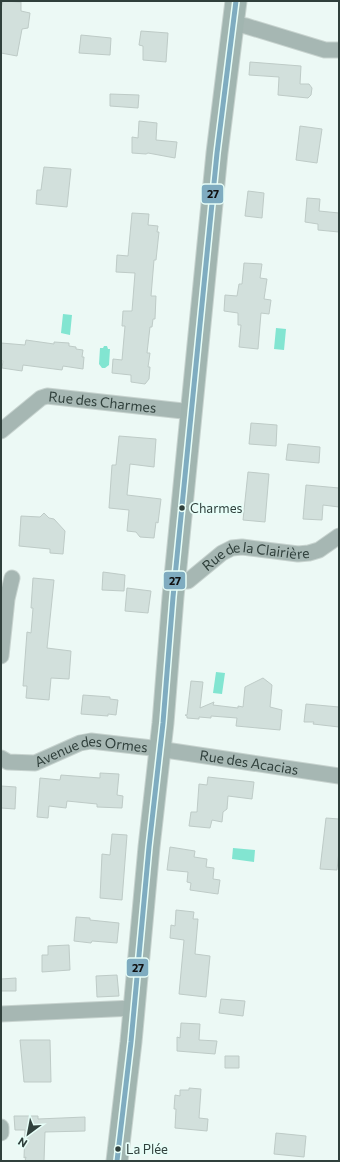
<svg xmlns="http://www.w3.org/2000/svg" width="340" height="1162" font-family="Commissioner,sans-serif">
<rect width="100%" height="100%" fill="#ecf9f5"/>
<path fill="#82e5d1" d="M63,314L72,315L70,335L61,333Z
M276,328L286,329L284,350L274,349Z
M104,346H107L108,349H110L109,365L105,368H102L99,364L100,348H103Z
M216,672L225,673L222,694L213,693Z
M233,848L255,850L254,862L232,859Z"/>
<path fill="#d2e0dc" stroke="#becbc7" d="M3,1L21,2V11L30,13L28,28L22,29L17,56L1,53V8Z
M141,31L168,33L166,62L143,60V46L139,45Z
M81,35L111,38L110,55L79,53Z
M250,62L301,66L300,84H309L312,88L311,95L308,98L278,95L279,77L249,75Z
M110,94L139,95L138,108L110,106Z
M139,121L157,123L156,140L177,142L175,158L148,153L146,154L132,153V137L138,138Z
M300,126L322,129L317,163L296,160Z
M44,167L71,169L67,207L36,204L37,190H41Z
M248,191L264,193L262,218L245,216Z
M307,198L320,199L319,211L339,213V232L318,230V224L305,222Z
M132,213L149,214L148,225L158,226L157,232H159L156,260H154L151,296H156L155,319H153L152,327H150L147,353H150L148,367H150L149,379L145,384L131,382V375L112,373L113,359L122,360L125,326H122L123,311H132L135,273L116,272L117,255L128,256Z
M244,263L262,264L260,278L267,279L264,299L271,300L269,314L261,313L258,349L239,347L241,325H238V313L224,311L225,295L237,296L239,284H242Z
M26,340L54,344V342L69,343V346L76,347V349L83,350L82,357H84L83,369L63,366L62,370L23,365L22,371L2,368L3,361L1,360V343L25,345Z
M251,423L277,425L276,446L249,444Z
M119,436L156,439L154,467L130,464L127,495L161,499L158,523L156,522L154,538L140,537L136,532L127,531L129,510L109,508L112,465H116Z
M288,444L320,447L319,463L286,460Z
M248,472L269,474L265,522L243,520Z
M306,485L339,488V507L323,505L322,520L303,519Z
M44,513L49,518L54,519L65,531L63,554L50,553V549L19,546L21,516L40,517Z
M103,572L125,575L124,591L102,590Z
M33,578L54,580L47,648L71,651L69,679L51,678L49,700L26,698L27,686H23L27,632L31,633L33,608H31Z
M127,588L151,591L148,613L125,611Z
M263,678L272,685L270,707L282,710L280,730L236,726L237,718L211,716V718L199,717V719L187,718V716L185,715H187L191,681L203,682L200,708L214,702L213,705L238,708V706L243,707L245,687Z
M83,695L110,697V699L118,700L116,715L108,714V716L81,714Z
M306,704L339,707V727L313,724L314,722H304Z
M100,773L119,774L117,795L123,796L122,808L97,807V804L67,801L66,808L49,806L48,818L37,817L40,778L60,780L61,775L100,778Z
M208,777L254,782L252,799L228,796L227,809L223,812L222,822L212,820L210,828L189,826L191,812H197L199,784L207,785Z
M1,786L16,787L15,809L1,808Z
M326,818L339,819V851L337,870L320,869Z
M112,834L127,835L122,900L100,898L102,854L110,855Z
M170,847L195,851L194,857L207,859L206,867L214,868L213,879L220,880L218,894L190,890L191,883L187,882L188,872L167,870Z
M176,910L194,912L193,919H198L195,954L210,956L206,997L179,994L184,940L170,938L171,925L175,926Z
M76,917L90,918V920L119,923L117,943L92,941L91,943L74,941Z
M69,945L70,970L42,972V955H48V946Z
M117,975L119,996L97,997L96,976Z
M16,978V991H1V979Z
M221,999L245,1001L243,1016L219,1013Z
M181,1023L200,1024L199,1040L217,1041L215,1054L177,1051V1037L180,1038Z
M20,1040H50L51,1082H24Z
M225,1056H239V1068H225Z
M189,1088L201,1089L199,1118L208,1119L207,1131L175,1128L176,1109H174L175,1095L180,1096V1090H189Z
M14,1116H38V1119L85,1117V1131L45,1132L44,1161H25L26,1157L24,1158L25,1130H15Z
M276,1133L306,1136L304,1157L274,1154Z"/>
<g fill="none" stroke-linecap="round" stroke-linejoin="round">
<g stroke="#c7d3cf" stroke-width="17">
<g id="street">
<path d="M234,24L246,26L325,50H339"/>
<path id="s1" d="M1,431L41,398L47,396L192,412"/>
<path id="s2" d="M175,580L188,581L222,553L232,548L242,547L298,554L309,553L319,550L339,536"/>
<path d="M1,656L7,599L12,578"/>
<path id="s3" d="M1,758L8,762L35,763L80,743L91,741L152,748L339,776"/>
<path d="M1,1014L134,1008"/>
<path d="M1,1127V1133"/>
</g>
</g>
<g stroke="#c7d3cf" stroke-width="23">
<path id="secondary" d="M117,1161L131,1042L149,847L163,723L173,597L217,153L236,1"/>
</g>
<use href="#street" stroke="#a6b7b3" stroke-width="15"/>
<use href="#secondary" stroke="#a1b5b0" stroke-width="21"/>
<g stroke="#e7fef8" stroke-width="8">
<path id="bus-1" d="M117,1161L131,1042L149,847L163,723L173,597L217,153L236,1"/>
</g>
<use href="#bus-1" stroke="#7facc0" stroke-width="5"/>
</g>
<g fill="#30403c" stroke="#e7fef8" stroke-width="1.5">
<circle cx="182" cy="508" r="3.5"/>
<circle cx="118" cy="1149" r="3.5"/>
</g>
<g text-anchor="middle" stroke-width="3.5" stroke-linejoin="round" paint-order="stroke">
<g font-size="13" fill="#30403c" stroke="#e7fef8" text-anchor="start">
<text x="190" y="513">Charmes</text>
<text x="126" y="1154">La Plée</text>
</g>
<g font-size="14" fill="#30403c" stroke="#e7fef8">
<text dy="5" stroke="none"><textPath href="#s1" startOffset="114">Rue des Charmes</textPath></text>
<text dy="5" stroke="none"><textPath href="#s2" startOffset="90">Rue de la Clairière</textPath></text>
<text dy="5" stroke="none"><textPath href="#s3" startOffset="94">Avenue des Ormes</textPath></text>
<text dy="5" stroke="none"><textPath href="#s3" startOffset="255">Rue des Acacias</textPath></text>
</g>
</g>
<g stroke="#e7fef8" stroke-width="1.5">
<rect x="201" y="184" width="23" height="20" rx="4" fill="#7facc0"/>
<rect x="163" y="571" width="23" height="19" rx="4" fill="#7facc0"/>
<rect x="126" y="958" width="23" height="19" rx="4" fill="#7facc0"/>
</g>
<g font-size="11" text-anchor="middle" font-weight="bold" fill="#111">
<text x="213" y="198">27</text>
<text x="175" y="585">27</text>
<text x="138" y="972">27</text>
</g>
<rect width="340" height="1162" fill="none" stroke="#30403c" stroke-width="4"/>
<g transform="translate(28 1134) rotate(212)" stroke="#e7fef8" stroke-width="3" paint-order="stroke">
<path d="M0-3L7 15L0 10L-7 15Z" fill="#30403c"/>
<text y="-6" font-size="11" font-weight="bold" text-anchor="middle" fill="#30403c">N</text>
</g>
</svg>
